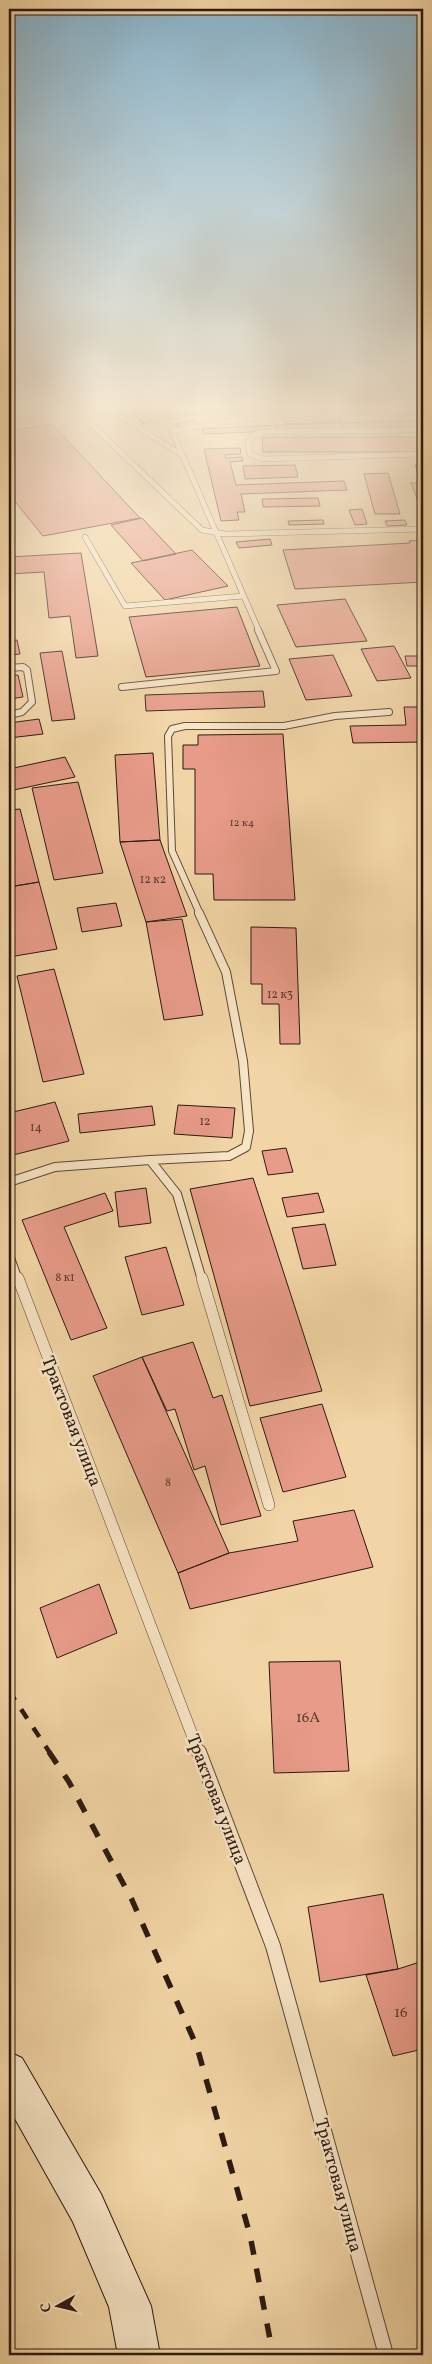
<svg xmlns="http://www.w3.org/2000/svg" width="432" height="2364" font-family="Vollkorn,serif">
<rect width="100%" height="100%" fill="#f2d5a6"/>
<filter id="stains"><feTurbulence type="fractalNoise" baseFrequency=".004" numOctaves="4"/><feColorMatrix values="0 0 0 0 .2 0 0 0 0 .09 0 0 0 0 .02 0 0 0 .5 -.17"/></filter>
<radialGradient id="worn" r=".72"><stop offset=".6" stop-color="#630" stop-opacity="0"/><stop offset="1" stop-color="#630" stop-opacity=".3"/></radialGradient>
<path fill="#e89b89" stroke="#2b1910" d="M130,411H142L153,421L143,423Z
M159,411H183L188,416L168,420Z
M183,411H218L188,416Z
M255,411H296L261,417Z
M320,411H344L347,417H340L342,421L299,424L284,423L282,418L323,416Z
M376,411H423V415L379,417Z
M194,420L199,425L180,428L175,424Z
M423,420V427L344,429L341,423Z
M341,423L344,429L278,431L276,425Z
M52,424L140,518L43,536L9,494V431Z
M276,425L278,431L203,434L202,429Z
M262,437H420L423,452H263Z
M240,448L241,454L225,455V458L242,457L243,461L230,462L236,485L344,481L347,490L241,494L245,512H237L239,520L221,521L204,449Z
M295,465L298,477L245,479L243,466Z
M415,465H423V514L411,483H422Z
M388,473L400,514H375L364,474Z
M318,498L320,506L263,507L262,499Z
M362,509L367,524L355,525L349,510Z
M142,518L176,554L143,561L111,525Z
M323,520L324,524L289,525L288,521Z
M405,520L407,525L387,526L385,521Z
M270,539L272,545L239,548L236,542Z
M423,540V582L295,589L283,550L410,543L409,541Z
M192,550L228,586L165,600L131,563Z
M81,553L98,656L76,658L70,616L49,618L44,572L9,574V557Z
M345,599L367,641L296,647L277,605Z
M237,607L260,666L146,677L129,617Z
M17,640L20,654L9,655V641Z
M394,646L411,678L377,681L361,649Z
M62,651L75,719L52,721L40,653Z
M333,655L352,696L306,700L289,659Z
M405,656H423V666H407Z
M18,675L23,697L9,699V676Z
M263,691L265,707L146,711L145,695Z
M404,707H423V742L353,743L350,726L406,725Z
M39,719L43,734L9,738V723Z
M283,734L295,900H214L213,874H195V769H183V745H198V735Z
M153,753L160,840L120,842L115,755Z
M65,757L75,777L9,791V769Z
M78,782L103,873L54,880L32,788Z
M20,809L39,882L9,887V810Z
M160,840L187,916L146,922L120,842Z
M39,882L57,949L9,957V887Z
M116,903L122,926L82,932L77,908Z
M182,919L203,1015L164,1020L146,922Z
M251,927L296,928L300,1044H280L279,1004H262V984H251Z
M54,969L84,1074L43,1082L17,976Z
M55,1102L69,1141L9,1156V1113Z
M178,1105L235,1108L232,1138L174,1134Z
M152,1106L155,1125L80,1133L78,1114Z
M286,1148L293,1172L268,1175L262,1151Z
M253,1178L322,1391L250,1406L190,1189Z
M146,1188L151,1223L119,1227L115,1192Z
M105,1193L113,1211L64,1227L107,1328L71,1340L22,1220Z
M318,1193L324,1212L287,1217L282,1198Z
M325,1224L336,1265L303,1269L292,1228Z
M166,1247L184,1305L142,1315L125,1257Z
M193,1342L213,1398L222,1395L261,1516L221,1525L205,1466L194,1470L175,1409L167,1411L142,1357Z
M142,1357L229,1553L178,1573L93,1376Z
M322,1404L346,1477L283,1492L260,1418Z
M354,1510L373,1567L190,1609L178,1573L229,1553L298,1541L293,1521Z
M99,1584L117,1633L57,1658L40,1608Z
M340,1661L349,1771L274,1773L269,1662Z
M383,1894L398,1969L320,1982L308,1907Z
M423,1961V2049L393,2056L366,1975L398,1969Z"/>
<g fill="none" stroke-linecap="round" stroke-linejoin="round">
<g stroke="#5d4836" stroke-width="6">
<path id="service-far4" d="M66,411L90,423L202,530L225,534L423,529
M112,411L182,455
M9,416L17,415
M423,430L264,432L254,435L248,442L250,454L263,459L423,454
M85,537L125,606L243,596
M259,631L172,431L221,422L278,416"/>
</g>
<g stroke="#5d4836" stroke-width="8">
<path id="service-far3" d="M9,668L23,667L27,670L32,702L22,712L9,715
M122,687L276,671L258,630
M200,914L172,851L168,736L172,729L185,726H284L335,716L389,712"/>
</g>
<g stroke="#5d4836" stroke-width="10">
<path id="service-far2" d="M150,1160L229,1156L246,1147L249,1131L243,1061L226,972L199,913
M9,1182L55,1167L150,1160L177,1194L202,1280
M9,1255L18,1280"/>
</g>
<g stroke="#5d4836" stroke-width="12">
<path id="service-far1" d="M18,1278L199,1753
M202,1278L269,1505"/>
</g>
<g stroke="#5d4836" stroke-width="16">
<path id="service" d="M199,1752L273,1946L386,2355"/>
</g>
<g stroke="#2b1910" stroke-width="2">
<path id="secondary" d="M9,2052L22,2058L101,2194L151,2306L160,2355H118L109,2307L73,2222L9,2108Z"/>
</g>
<use href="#service-far4" stroke="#f7e4c5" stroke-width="5"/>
<use href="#service-far3" stroke="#f7e4c5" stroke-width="6"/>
<use href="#service-far2" stroke="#f7e4c5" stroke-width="8"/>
<use href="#service-far1" stroke="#f7e4c5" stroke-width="11"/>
<use href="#service" stroke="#f7e4c5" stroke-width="14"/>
<use href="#secondary" fill="#f7e4c5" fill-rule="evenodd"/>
<path stroke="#2b1910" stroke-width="4.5" stroke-dasharray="11 11" stroke-linecap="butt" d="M9,1691L50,1753"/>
<path stroke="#2b1910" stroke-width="5.5" stroke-dasharray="14 14" stroke-linecap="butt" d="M49,1752L69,1782L132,1900L197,2047L250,2235L273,2355"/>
</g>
<linearGradient id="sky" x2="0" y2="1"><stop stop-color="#89b6d0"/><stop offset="0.55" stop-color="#f9ecd7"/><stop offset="1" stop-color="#f9ecd7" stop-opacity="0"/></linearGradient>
<rect width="432" height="742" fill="url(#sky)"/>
<g text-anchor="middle" stroke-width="5" stroke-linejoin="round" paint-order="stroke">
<g font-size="11" fill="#5a3a2e">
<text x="242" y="826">12 к4</text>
</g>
<g font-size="12" fill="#5a3a2e">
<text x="153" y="883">12 к2</text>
<text x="280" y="998">12 к3</text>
<text x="205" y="1125">12</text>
<text x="36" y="1131">14</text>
<text x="65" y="1281">8 к1</text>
<text x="168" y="1486">8</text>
</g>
<g font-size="15" fill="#5a3a2e">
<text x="308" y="1722">16А</text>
<text x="401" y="2017">16</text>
</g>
<g font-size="18" fill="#2b1910" stroke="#f7e4c5">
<text transform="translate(72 1421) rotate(69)" y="6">Трактовая улица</text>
<text transform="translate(217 1799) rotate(69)" y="6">Трактовая улица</text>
<text transform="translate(339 2185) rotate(75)" y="6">Трактовая улица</text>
</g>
</g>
<rect width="432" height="2364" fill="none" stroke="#f2d5a6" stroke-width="30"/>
<rect x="10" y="10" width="412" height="2344" fill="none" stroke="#2b1910" stroke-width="2.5"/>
<rect x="15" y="15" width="402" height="2334" fill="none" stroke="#2b1910"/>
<g transform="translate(58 2306) rotate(262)" stroke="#f7e4c5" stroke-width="4" paint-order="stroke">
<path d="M0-4L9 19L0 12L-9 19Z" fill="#2b1910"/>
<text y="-8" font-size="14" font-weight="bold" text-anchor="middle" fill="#2b1910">С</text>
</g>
<rect width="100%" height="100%" filter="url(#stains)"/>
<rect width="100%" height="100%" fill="url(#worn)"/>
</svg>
